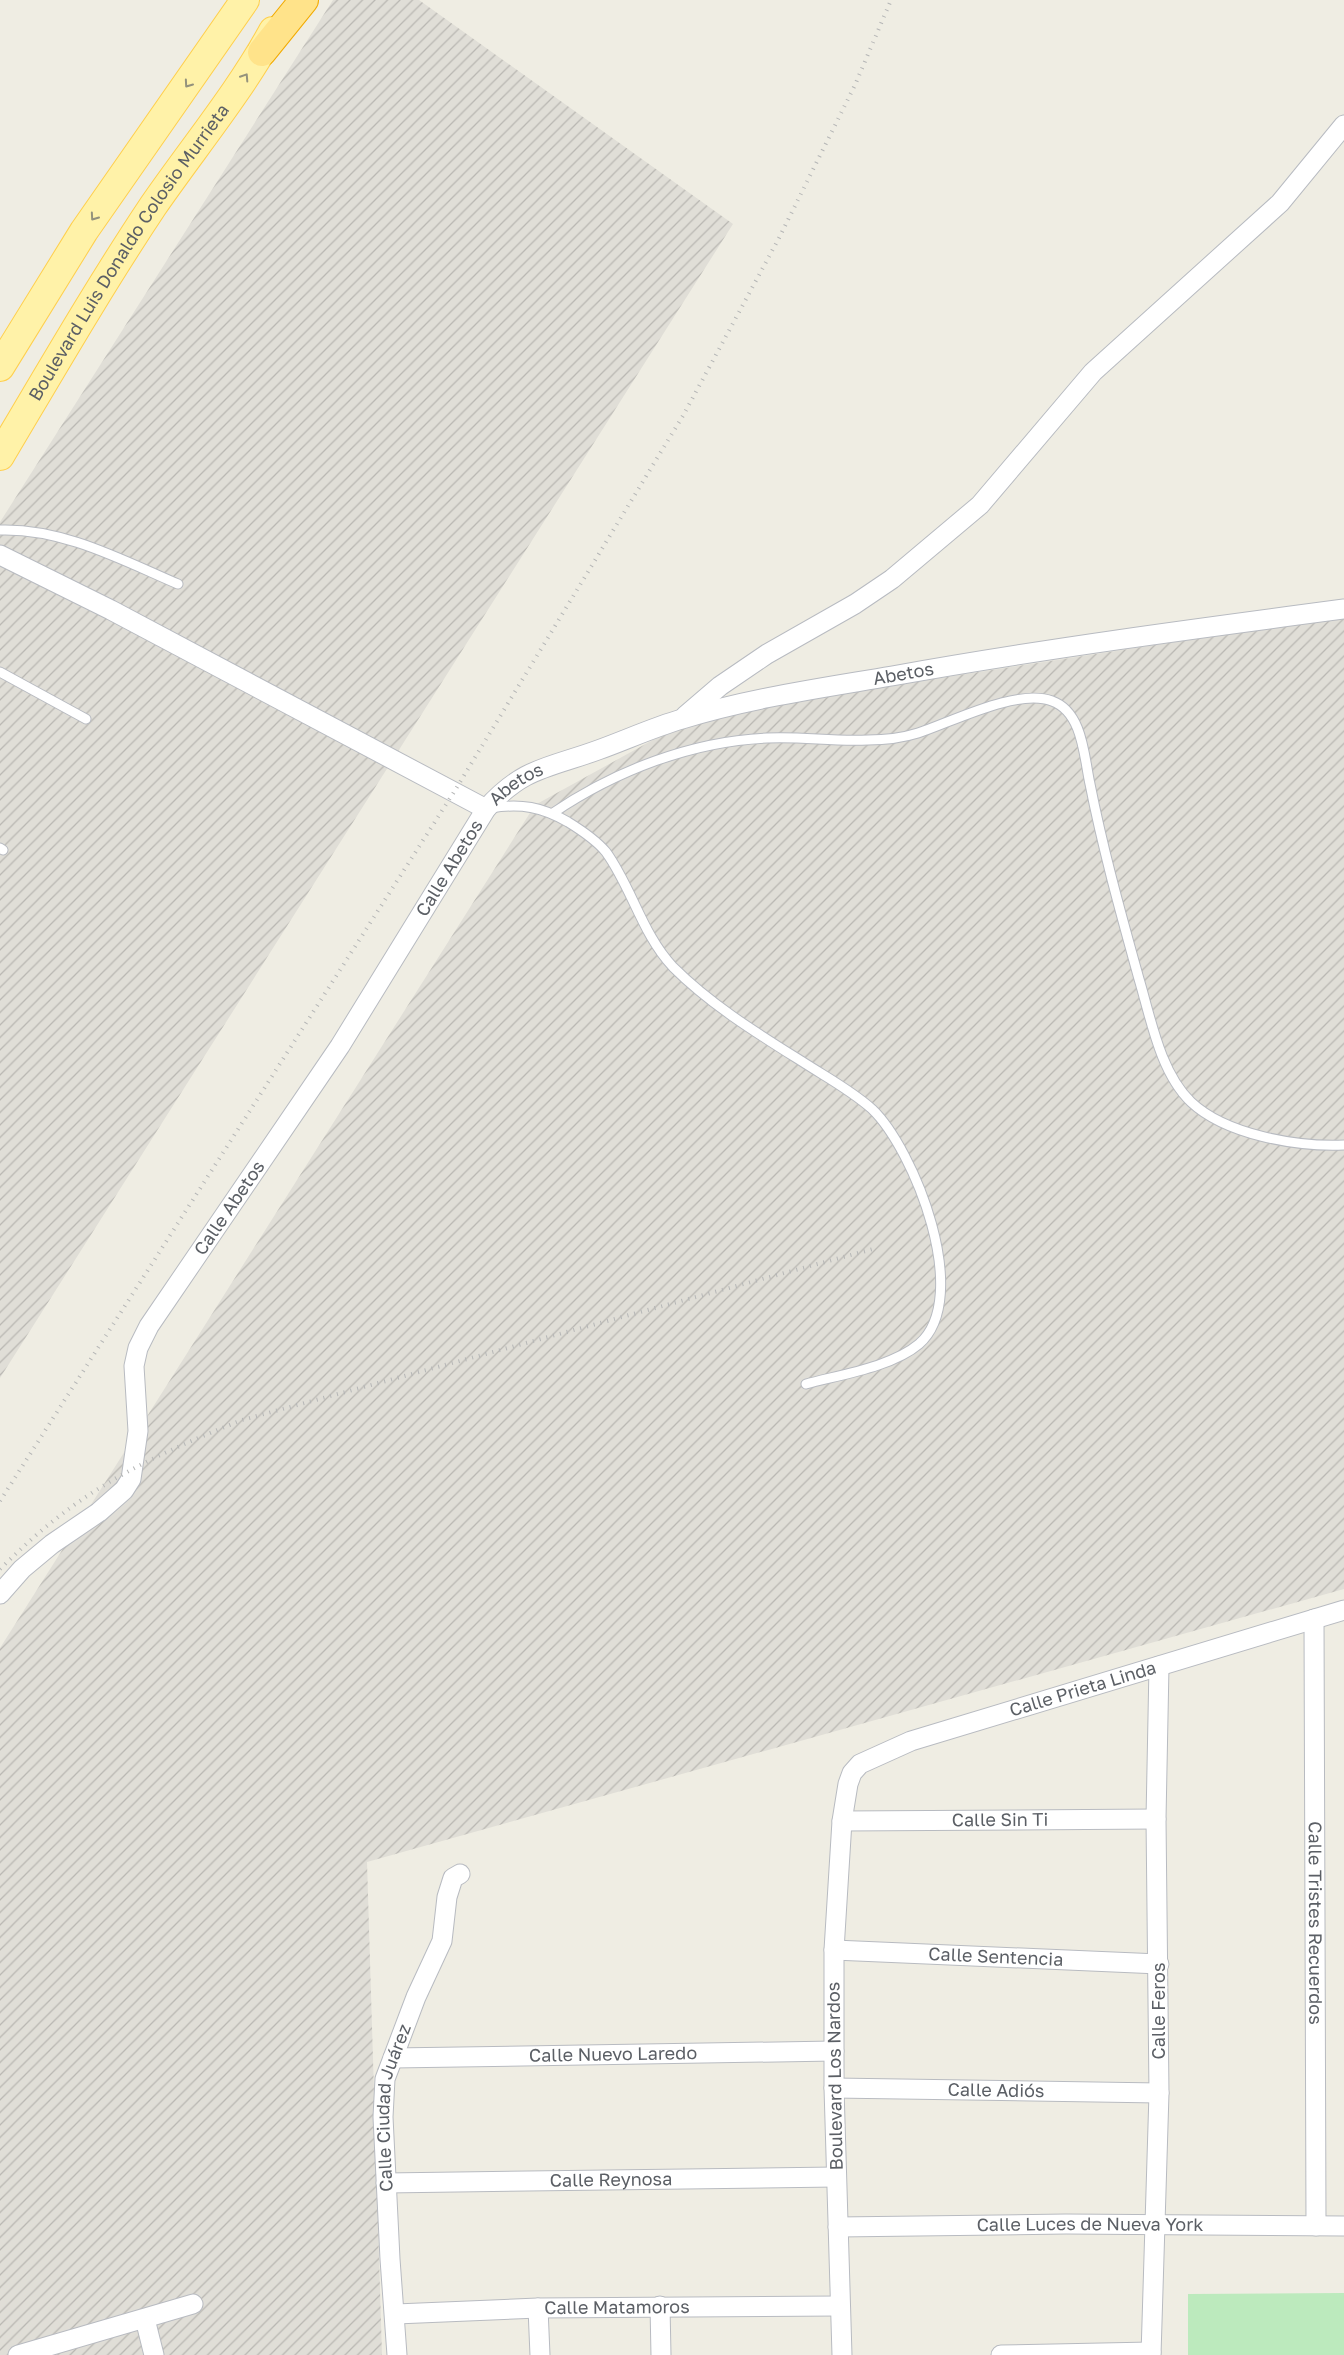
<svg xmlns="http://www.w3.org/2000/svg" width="1344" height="2355" font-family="'Golos Text',sans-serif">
<defs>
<pattern id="industrial-furrows" width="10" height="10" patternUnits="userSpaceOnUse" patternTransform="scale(1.25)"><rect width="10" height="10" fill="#e0ded7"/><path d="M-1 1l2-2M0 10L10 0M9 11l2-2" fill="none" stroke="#b9b7b2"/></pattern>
</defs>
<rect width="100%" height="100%" fill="#efede3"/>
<path fill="url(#industrial-furrows)" d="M333,0H419L733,224L0,1378V522Z
M1344,616V1589L367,1862L382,2355H0V1648L535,805L698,715Z"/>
<path fill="#bceabd" d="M1344,2293V2355H1188V2294Z"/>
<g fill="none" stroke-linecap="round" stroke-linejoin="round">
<g stroke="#b8bbc1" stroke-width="11">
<path id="lane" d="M0,530C63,528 122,560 178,584
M0,672L86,719
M491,808C521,803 542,807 568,822C581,830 596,840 606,852C632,888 642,934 673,967C712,1006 760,1035 806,1064C828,1078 852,1091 872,1109C914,1149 973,1297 919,1344C892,1367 839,1375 806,1384
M553,813C615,771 692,741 767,738C801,736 834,742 868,740C884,740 902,738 918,733C952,722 1017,688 1052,701C1083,712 1084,757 1090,784C1103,850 1121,914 1139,979C1151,1019 1160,1072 1191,1102C1226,1135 1297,1147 1344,1145
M0,848L3,850"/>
</g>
<g stroke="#b8bbc1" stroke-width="21">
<g id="street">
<path d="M0,555L111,610L486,809"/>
<path d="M685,716L720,686L767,654L855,604L892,579L980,505L1093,372L1280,203L1344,125"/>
<path id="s1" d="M0,1594L22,1569L52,1544L99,1512L124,1490L131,1479L138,1431L134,1366L138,1348L149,1326L340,1046L486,809C523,767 549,768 598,750C626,740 654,727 682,719C750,698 822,688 892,676C1042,649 1193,629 1344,609"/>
<path id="s2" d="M1314,1619L1316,2226"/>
<path id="s3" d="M842,1821L1156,1819"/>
<path id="s4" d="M834,1950L1159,1964"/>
<path id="s5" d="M393,2058L834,2051"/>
<path id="s6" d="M834,2088L1159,2093"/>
<path id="s7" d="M386,2183L836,2177"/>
<path id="s8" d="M838,2227L1066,2224L1344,2226"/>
<path d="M660,2306L661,2355"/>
<path d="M538,2308L540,2355"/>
<path id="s9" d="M396,2314L538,2308L839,2306"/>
<path d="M145,2319L154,2355"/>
<path d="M18,2355L193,2304"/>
<path id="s10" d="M397,2355L390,2259L383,2117L385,2079L416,1997L442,1941L447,1897L453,1878L460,1874"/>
<path id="s11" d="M842,2355L834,2088V1950L842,1821L848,1784L852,1773L860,1764L911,1741L1344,1610"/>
<path d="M1001,2355L1151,2352"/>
<path d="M1151,2355L1159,2093L1156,1819L1159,1666"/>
</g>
</g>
<g stroke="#ffcf4c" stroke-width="30">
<g id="primary">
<path d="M0,367L84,231L245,0"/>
<path id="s12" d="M0,456C50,372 99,287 153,206C193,148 239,93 273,31"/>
</g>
</g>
<g stroke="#f2aa00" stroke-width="30">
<path id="highway" d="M262,52L304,0"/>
</g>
<use href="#lane" stroke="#fff" stroke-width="9"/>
<use href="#street" stroke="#fff" stroke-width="19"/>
<use href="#primary" stroke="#fff2a8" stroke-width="28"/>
<use href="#highway" stroke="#ffe38a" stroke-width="28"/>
<path stroke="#b5b6b6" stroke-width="4" stroke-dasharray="1 6" stroke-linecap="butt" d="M0,1501L454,792L684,414L779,238L855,85L891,0
M0,1569C19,1551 37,1533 57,1518C112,1474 177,1446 242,1420L873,1249"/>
</g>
<defs><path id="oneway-chevron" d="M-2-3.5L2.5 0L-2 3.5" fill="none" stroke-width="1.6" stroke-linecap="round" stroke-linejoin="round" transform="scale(1.25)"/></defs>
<g stroke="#94927c">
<use href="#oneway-chevron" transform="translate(245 77) rotate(-57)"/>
<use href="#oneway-chevron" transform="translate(188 84) rotate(125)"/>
<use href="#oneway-chevron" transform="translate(94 217) rotate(125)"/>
</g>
<g text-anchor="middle" stroke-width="4.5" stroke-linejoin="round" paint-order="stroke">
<g font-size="18" fill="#5b5f65" stroke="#fff">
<text dy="6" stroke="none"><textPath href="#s12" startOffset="241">Boulevard Luis Donaldo Colosio Murrieta</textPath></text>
<text dy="6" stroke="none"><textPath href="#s1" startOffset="1394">Abetos</textPath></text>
<text dy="6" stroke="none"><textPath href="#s1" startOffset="989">Abetos</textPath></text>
<text dy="6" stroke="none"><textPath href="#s1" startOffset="880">Calle Abetos</textPath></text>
<text dy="6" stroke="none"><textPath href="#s1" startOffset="475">Calle Abetos</textPath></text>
<text dy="6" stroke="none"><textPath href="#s11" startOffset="831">Calle Prieta Linda</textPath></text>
<text dy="6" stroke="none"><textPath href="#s3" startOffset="158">Calle Sin Ti</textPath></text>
<text dy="6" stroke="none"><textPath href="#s2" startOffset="304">Calle Tristes Recuerdos</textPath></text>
<text dy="6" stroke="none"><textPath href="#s4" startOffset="162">Calle Sentencia</textPath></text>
<text transform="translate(1159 2011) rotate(-90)" y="6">Calle Feros</text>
<text dy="6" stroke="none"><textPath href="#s5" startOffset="220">Calle Nuevo Laredo</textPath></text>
<text transform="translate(835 2076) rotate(-91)" y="6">Boulevard Los Nardos</text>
<text dy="6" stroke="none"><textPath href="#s6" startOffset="162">Calle Adiós</textPath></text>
<text dy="6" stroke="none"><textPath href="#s10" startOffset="249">Calle Ciudad Juárez</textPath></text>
<text dy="6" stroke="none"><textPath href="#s7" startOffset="225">Calle Reynosa</textPath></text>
<text dy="6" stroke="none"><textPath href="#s8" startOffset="252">Calle Luces de Nueva York</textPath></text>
<text dy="6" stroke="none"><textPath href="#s9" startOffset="221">Calle Matamoros</textPath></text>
</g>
</g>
</svg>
